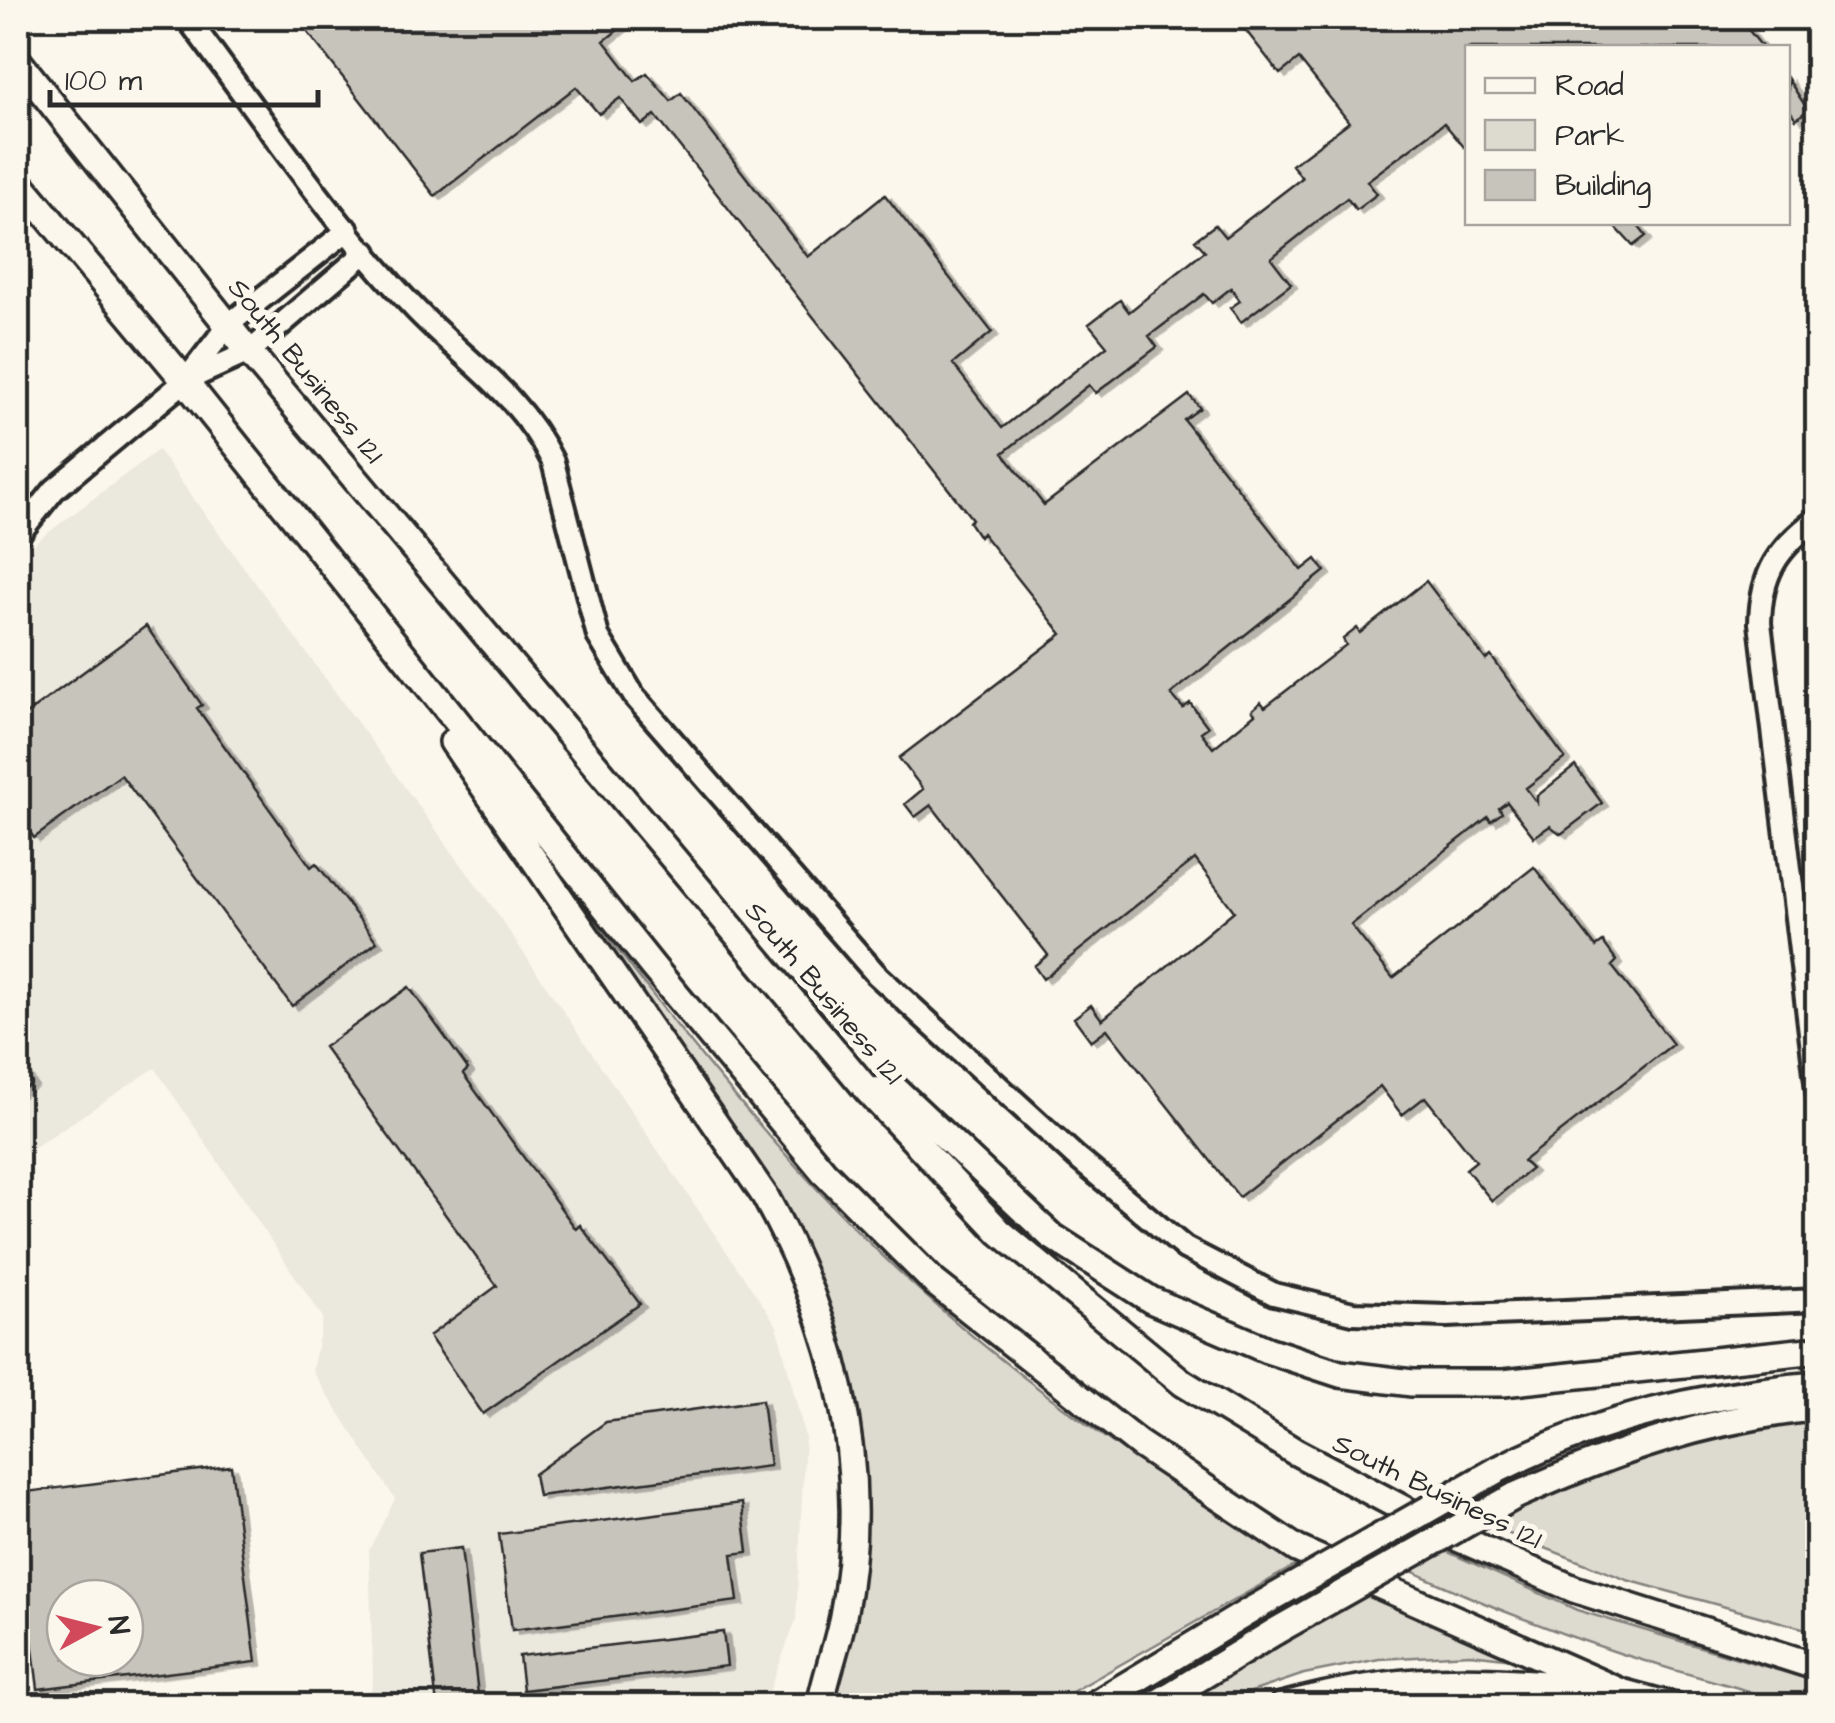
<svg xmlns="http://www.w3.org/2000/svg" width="1835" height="1723" font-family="'Architects Daughter',sans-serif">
<defs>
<filter id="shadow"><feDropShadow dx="6" dy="3.5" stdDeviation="0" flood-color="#0004"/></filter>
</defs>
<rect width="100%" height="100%" fill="#fbf7ec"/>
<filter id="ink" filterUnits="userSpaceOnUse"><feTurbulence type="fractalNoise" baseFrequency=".01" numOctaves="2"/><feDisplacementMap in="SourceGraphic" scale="20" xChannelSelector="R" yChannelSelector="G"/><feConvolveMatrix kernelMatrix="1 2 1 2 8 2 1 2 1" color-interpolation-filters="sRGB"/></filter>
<g filter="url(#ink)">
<path fill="#ebe8de" d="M158,450L494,909L777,1326L805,1437L796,1620L764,1705H368L373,1680L369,1550L395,1499L312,1371L323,1318L155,1068L18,1158V569L37,541Z"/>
<path fill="#dddad0" stroke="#84827e" stroke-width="2.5" d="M566,882C664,1012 767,1144 884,1257C1007,1376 1153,1473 1296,1565L1049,1705H828L856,1584L825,1311L558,888Z
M1817,1413V1632L1627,1580L1476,1521L1604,1459Z
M1437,1547L1577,1610L1817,1682V1705C1788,1705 1756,1693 1728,1685C1616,1656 1507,1616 1403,1567Z
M1360,1591L1531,1661L1470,1654L1379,1659L1304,1674L1213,1705L1163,1706Z
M1420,1686L1541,1691L1594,1705L1311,1706Z"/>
<path fill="#c7c4bc" stroke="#2b2b2b" stroke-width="2.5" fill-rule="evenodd" filter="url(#shadow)" d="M303,18H633L604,41L635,81L647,73L671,101L681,93L808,257L885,195L992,332L953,364L1002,428L1107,346L1089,324L1120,300L1129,312L1205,251L1195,240L1215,225L1225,237L1302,178L1292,165L1349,122L1299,59L1280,74L1236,18H1739L1763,48H1468V145L1464,147L1444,123L1367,181L1377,194L1356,210L1347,198L1271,258L1291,284L1241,322L1230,308L1240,301L1231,288L1212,303L1204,294L1149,336L1157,347L1096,393L1089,385L1003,453L1044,505L1189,395L1200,408L1184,420L1302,570L1316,559L1325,571L1171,694L1183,708L1190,703L1208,727L1201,732L1213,748L1255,714L1252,710L1261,702L1265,707L1346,645L1343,639L1357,628L1360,633L1426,581L1486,660L1491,656L1565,758L1526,788L1537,803V796L1575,766L1602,803L1561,834L1550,826L1534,837L1507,802L1499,808L1502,813L1491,821L1488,817L1351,925L1393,978L1534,867L1596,947L1603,942L1617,961L1612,966L1673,1044L1523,1161L1531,1169L1492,1201L1466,1169L1476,1161L1425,1097L1402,1115L1380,1086L1239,1197L1107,1029L1091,1041L1074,1018L1091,1005L1102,1020L1234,911L1195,859L1043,979L1034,966L1048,955L931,805L915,817L905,804L923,789L899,758L1062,634L982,533L979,537L969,522L972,519L655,115L642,125L620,98L599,114L576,87L435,196L299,21Z
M1788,79L1808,110L1796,119L1788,108Z
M1611,222H1635L1646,236L1633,246Z
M146,626L202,705L197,708L311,867L316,863L377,942L292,1006L121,775L34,838L18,815V720Z
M409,987L468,1069L463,1074L576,1229L580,1225L640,1304L483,1414L429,1336L497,1286L324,1047Z
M18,1059L32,1083L18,1093Z
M762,1400L770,1466L538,1496L534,1474L606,1422Z
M231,1466L256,1662L38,1689L18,1530V1493ZM65,1598H125V1658H65Z
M742,1503L748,1552L732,1554L738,1601L512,1630L499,1534Z
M461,1548L479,1703L437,1706L419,1553Z
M723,1632L727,1666L523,1690L519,1656Z"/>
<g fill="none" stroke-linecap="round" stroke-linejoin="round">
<g stroke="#2b2b2b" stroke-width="28">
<path id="minor" d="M187,18C261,116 331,222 417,311C468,363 519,393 553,462L598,636L634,696L876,974L1076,1157L1185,1248L1274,1294L1353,1313L1447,1316L1818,1300
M187,380L249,352L366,252
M1818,518C1778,548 1761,572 1760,623L1818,1098
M18,535L54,490L185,381L229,324L348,230"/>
</g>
<g stroke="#2b2b2b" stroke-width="32">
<path id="major" d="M18,61L249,352L735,932L868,1091L1000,1232L1183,1383L1294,1451L1458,1538L1574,1589L1818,1667
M18,181L185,381L653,967L824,1172L934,1282L1139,1444L1297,1549L1621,1692L1673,1706
M453,742L765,1196C837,1327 872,1468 843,1616C837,1647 826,1675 820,1706
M868,1091L896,1090L1050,1235L1151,1300L1267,1350L1340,1374L1412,1383H1503L1818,1350
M1497,1470C1598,1418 1704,1394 1818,1385
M1515,1496C1618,1450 1704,1420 1818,1407
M1092,1706L1253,1609
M1153,1706L1276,1631
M1282,1706C1396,1674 1482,1676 1598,1689"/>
</g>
<use href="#minor" stroke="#fbf7ec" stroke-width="20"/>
<use href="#major" stroke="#fbf7ec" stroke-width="25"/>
<g stroke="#2b2b2b" stroke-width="32" stroke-linecap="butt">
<path id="major-bridge" d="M1253,1609L1497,1470
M1276,1631L1515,1496"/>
</g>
<use href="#major-bridge" stroke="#fbf7ec" stroke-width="25"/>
</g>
</g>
<g text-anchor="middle" stroke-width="10" stroke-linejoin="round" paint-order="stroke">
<g font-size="28" fill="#2b2b2b" stroke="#fbf7ec">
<text transform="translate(307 370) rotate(51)" y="10">South Business 121</text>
<text transform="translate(825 992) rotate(50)" y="10">South Business 121</text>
<text transform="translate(1438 1490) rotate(26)" y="10">South Business 121</text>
</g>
</g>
<rect width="1835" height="1723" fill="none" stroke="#fbf7ec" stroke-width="60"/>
<rect x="30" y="30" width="1775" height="1663" fill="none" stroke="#2b2b2b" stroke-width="4" filter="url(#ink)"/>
<rect x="1465" y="45" width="325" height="180" fill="#fbf7ec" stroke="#a8a59f" stroke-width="2.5"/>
<rect x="1485" y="78" width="50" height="15" fill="#fbf7ec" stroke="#a8a59f" stroke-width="2.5"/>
<text x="1555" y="95" font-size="30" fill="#2b2b2b">Road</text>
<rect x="1485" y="120" width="50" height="30" fill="#dddad0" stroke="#a8a59f" stroke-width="2.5"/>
<text x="1555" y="145" font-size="30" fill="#2b2b2b">Park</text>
<rect x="1485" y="170" width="50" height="30" fill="#c7c4bc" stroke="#a8a59f" stroke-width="2.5"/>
<text x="1555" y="195" font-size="30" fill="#2b2b2b">Building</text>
<g transform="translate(95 1628) rotate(83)"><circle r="48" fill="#fbf7ec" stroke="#a8a59f" stroke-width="2.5"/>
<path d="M0-8L18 38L0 25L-18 38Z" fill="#d1495b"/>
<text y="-15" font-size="28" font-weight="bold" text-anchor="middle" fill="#2b2b2b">N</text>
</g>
<path d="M50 90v15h268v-15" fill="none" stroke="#2b2b2b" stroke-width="5"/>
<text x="65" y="90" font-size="30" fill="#2b2b2b" stroke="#fbf7ec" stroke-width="8" paint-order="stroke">100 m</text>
</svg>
